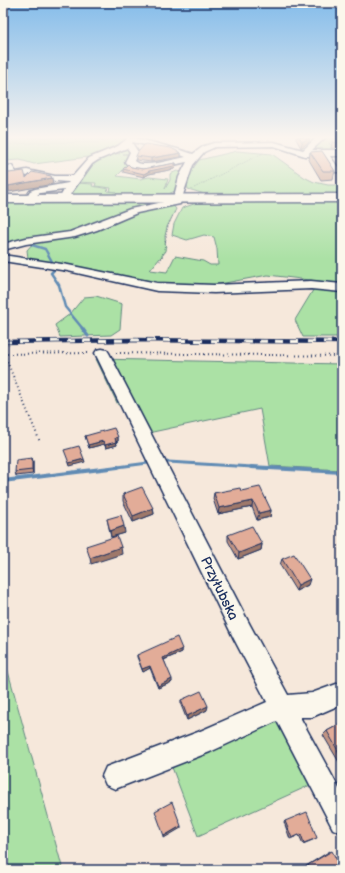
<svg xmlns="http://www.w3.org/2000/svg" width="345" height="873" font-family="'Balsamiq Sans',sans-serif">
<rect width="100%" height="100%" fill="#f6e8db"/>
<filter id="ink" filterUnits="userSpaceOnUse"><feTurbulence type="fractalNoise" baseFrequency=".025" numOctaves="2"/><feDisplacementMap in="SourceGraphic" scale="8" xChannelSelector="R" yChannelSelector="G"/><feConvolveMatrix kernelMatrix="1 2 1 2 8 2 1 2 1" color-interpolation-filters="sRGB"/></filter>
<g filter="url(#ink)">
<path fill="#abe1a5" stroke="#638882" d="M3,137H127L128,142L96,156L80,158L34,164L20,160L3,161Z
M324,137H335L329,144L339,148L340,150H318L312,148Z
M126,148L130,150L129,153L123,154L131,155L125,168L117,176L140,179L149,177L168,179L165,189L170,180V174L177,171L181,172L177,190L166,195H69L76,183L93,184L92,186L109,189L107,191L116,192L110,191L111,188L95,186L96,183L78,182L86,169L112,153L120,154L117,151Z
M237,151L272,154L304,177L314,182L328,185H342V194H206L204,201H342V284L268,275L203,287L156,286L27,261L28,258L27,250L35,241L93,228L3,246V202L169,201L176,209L167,227L165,236L166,251L150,270L167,272L175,256L203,261L210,265H218L217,249L214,237L204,235L187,240L172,235L174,224L182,208L203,201L205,194L188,189C184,179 193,169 199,160Z
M315,287L342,290V337H303L295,320Z
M96,296L122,304L120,329L111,335L60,337L55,325L70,314L84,297Z
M96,359L342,364V470L270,466L260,409L148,433L132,405H118Z
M3,653L9,675L63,870H3Z
M276,705L317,782L198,836L167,754Z"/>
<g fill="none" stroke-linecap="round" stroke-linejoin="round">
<path stroke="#618bb4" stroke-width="2.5" d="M33,240L32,245L45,249L54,265
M54,267V270L51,273L59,285L65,307L83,329"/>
<path stroke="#618bb4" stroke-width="3" d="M82,328L88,336
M168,462L268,468
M110,468L148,463"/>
<path stroke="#618bb4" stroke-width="4" d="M251,467L342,472
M3,481L118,467"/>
<g stroke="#1b2f5e" stroke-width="3">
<path id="minor" d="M126,137C133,137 138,139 144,140C161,145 177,148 193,154L204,146L214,143L274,142L303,150L317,137H326L312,150H342V156H330L340,170L339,172H333L322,156H305L274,146L215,147L204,152L193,165L180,204L137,213L97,230L75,237L26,244L3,250V244L26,238L70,232L130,209L173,200L179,177L187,162C176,164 141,174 132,169C129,167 127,164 125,162L130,152L127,148L98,160L92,164L71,193L67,201L64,202L59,199L64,190L40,193L37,195L33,201L30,202L25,199L30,191L35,189L68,183L69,182C55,182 43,178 29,176C22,175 16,178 10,177L6,171H3V165L12,166L16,172L27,170L55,176H73L89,158L118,146L127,139ZM133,142L171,151L186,157C174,159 143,169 134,161L138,152L132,143Z
M3,255L68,265L157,283L214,285L311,281L342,284V292L311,289L214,293L157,291L68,271L3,261Z
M102,349L107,350L109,353L250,625L288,695L312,693L342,682V704L312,717H300L342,794V833L333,829L277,721L210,752L115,789L106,785L102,776L106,767L198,732L267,702L234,639L95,353L97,350Z"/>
</g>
<g stroke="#1b2f5e" stroke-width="3">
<path id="major" d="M342,194V202L3,203V195Z"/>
</g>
<path stroke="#1b2f5e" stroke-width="1" stroke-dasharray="0.5 1.5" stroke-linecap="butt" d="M95,137L106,142
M3,145L44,142L109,143
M194,188L263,153
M170,222L175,211"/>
<path stroke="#1b2f5e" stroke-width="1.5" stroke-dasharray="0.5 2" stroke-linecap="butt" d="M160,261C167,248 164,234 170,221"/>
<path stroke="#1b2f5e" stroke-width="2" stroke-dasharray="1 3" stroke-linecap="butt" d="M116,353L342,356
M3,354L90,353
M4,354L40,442"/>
<use href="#minor" fill="#fbf7ec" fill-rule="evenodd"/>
<use href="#major" fill="#fbf7ec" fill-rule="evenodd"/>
<g stroke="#1b2f5e" stroke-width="4.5">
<path id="rail" d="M3,342L131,340L342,342"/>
</g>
<use href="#rail" stroke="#fbf7ec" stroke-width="3" stroke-dasharray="8" stroke-linecap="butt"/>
</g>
<path fill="#c29483" stroke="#1b2f5e" d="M296,137H310L309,142L301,148L296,139Z
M342,137V149L331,148L332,142Z
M310,152L335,171L333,179L321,180L309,160Z
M181,153V157L151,162L136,160V156Z
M176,163V166L174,169L149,174L144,177L123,172V169L131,167L143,169Z
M85,436L118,437V441H116L117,445L106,448L104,444L89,448Z
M33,461V474L16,476L15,472Z
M241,491L271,510L270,517L257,520L252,507L218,514L213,499L214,493Z
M123,494L153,508L154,514L133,522L123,501Z
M107,519L125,533L111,537Z
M228,535L262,544L261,550L238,559L228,541Z
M282,559L308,585L296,591L280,565Z
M182,649V652L164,660L172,682L158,688L150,668L143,672L137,657V655Z
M181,700L207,710L187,720L181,705Z
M342,723V760L339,762L323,735L327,731Z
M285,821L315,839L303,844L299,835L290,839L284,822Z
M330,851L342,870H309L306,866Z"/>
<path fill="#9e786a" stroke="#1b2f5e" d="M310,137L309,142L301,148L302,142Z
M181,153V157L151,162V158Z
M176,163V166L174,169L149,174L144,177V174L149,171Z
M3,177H5L6,183H3Z
M52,178L53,184L9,192L8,186Z
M118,437V441L115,442V438Z
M103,441L104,444L89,448L88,445Z
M116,442L117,445L106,448L105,445Z
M32,458L33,461V474L32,470Z
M84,459L85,462L70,466L69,463Z
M253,501L252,507L218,514L219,508Z
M153,508L154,514L133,522V516Z
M271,510L270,517L257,520L259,513Z
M124,526L125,533L111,537L110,531Z
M262,544L261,550L238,559L239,553Z
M121,547L122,554L91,564L90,558Z
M310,579L308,585L296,591L298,585Z
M182,649V652L163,660V658Z
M150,666V668L143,672L142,669Z
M172,679V682L158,688V686Z
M208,706L207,710L187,720V716Z
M181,826V828L164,838V836Z"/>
<path fill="#e2ac98" stroke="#1b2f5e" d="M299,137H310L302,142Z
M334,137H342V143L332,142Z
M145,144L171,148L181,153L151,158L136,156L138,152Z
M322,151L335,171H323L310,152Z
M176,163L174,166L149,171L144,174L123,169L128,164L131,167L143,169Z
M3,167L9,173L24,171L26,178L32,172L51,176L52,178L8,186L5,177H3Z
M114,428L118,437L115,438L116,442L105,445L103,441L88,445L85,436Z
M79,446L84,459L69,463L64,450Z
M32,458V470L15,472L16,460Z
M142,487L153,508L133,516L123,494Z
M260,487L271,510L259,513L253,501L219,508L214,493L240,488L241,491Z
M121,515L124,526L110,531L107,519Z
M252,526L262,544L239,553L228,535Z
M117,536L121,547L90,558L86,546Z
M294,554L310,579L298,585L282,559Z
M177,637L182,649L163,658L172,679L158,686L150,666L142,669L137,655Z
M201,691L208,706L187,716L181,700Z
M342,723V758L327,731Z
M172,802L181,826L164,836L155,811Z
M307,812L317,838L304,843L301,834L292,838L285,821Z
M332,851L342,870H311L308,865Z"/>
</g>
<linearGradient id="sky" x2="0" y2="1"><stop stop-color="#84bcea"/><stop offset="0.53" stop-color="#fbf5ef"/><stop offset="1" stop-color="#fbf5ef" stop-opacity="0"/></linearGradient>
<rect width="345" height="259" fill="url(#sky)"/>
<g text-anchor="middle" stroke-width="3" stroke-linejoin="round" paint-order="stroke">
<g font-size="14" fill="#1b2f5e" stroke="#fbf7ec">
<text transform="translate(220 588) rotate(64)" y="5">Przyłubska</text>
</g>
</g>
<rect width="345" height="873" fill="none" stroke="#fbf7ec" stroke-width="16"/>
<rect x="8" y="8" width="329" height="857" fill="none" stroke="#1b2f5e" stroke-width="1.5" filter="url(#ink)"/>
</svg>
